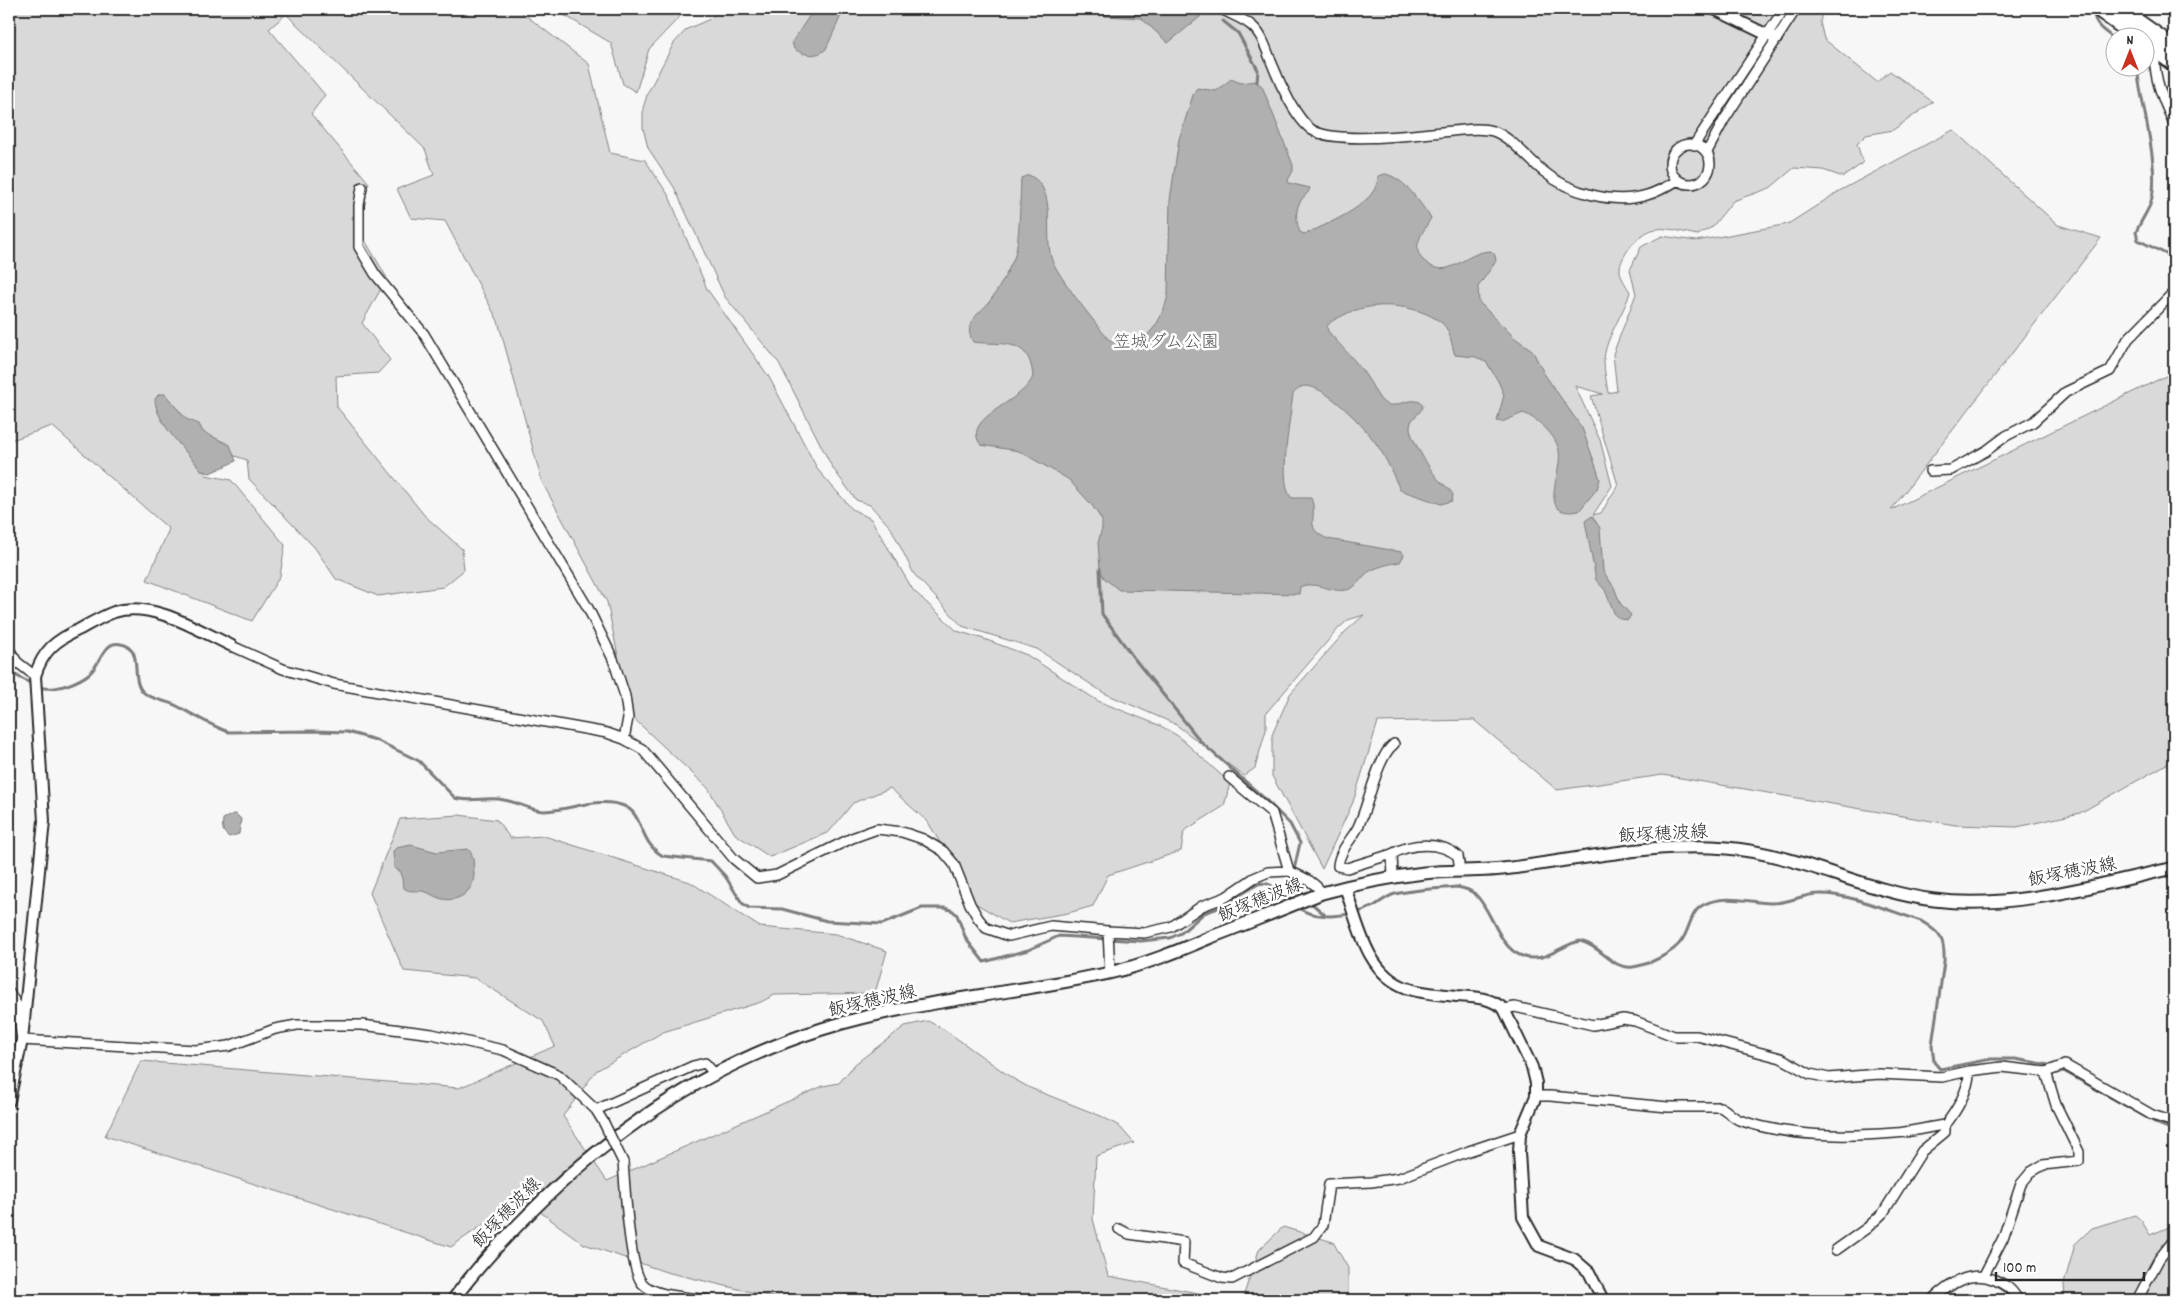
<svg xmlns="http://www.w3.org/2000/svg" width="2183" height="1309" font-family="Dekko,'Klee One',sans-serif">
<rect width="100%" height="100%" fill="#f7f7f7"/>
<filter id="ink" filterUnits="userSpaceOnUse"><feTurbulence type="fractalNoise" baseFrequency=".02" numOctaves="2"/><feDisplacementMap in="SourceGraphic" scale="10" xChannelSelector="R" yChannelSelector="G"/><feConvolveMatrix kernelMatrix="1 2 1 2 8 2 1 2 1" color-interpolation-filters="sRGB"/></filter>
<g filter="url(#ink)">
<path fill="#d9d9d9" stroke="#828282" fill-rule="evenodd" d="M9,9H526L520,11L589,64L610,153L645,160L669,196L707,289L769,377L818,470L852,509L871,519L913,590L957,631L984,639L1027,655L1098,701L1161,726L1178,736L1230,783L1224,806L1184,831L1181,851L1108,875L1093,906L1068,913L1009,923L975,903L928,822L890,788L853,803L829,832L770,857L735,834L708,788L630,715L607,602L542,482L498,321L445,221L411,218L397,189L434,175L425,149L286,14L269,29L325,95L311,114L369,183L352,218L387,278L362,323L390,360L378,373L336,376L337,407L425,516L462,549L464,570L443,587L378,596L336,579L315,548L249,479L247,460L229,454L179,424L206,475L231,480L285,545L280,576L252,621L147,580L169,529L52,426L9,441Z
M554,9H687L649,49L636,92L623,84L611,43Z
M720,9H1823L1820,22L1824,39L1877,82L1890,71L1933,102L1893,130L1866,135L1857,144L1863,163L1843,177L1823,170L1794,168L1770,188L1733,201L1712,227L1698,235C1684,233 1670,227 1656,229C1641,231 1623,252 1620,267C1619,276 1626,285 1630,292C1624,314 1604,339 1604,362C1604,372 1607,383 1608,393L1617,391L1613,354L1636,294L1630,270L1641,247L1662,236L1696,241L1788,224L1841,190L1953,130L2058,225L2101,238L1891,510L2174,372V760L2080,813L2017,827L1955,825L1663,775L1557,790L1474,720L1378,722L1353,802L1322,869L1272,776V735L1290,694L1345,632L1364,615L1348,620L1338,629L1266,713V730L1255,768L1244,776L1175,724L1104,693L1037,649L962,626L914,574L891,528L870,505L856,500L832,467L779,363L725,297L674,187L648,148L643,128V108L648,92L674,43L687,29L710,19ZM1575,386L1603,394L1591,396L1618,485L1601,513L1593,515L1612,486L1600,440Z
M459,815L497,820L510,838L544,836L690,882L760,927L836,934L887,951L875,993L774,995L761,1002L663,1032L596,1071L563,1116L607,1181L823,1086L839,1083L855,1064L905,1026L928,1021L945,1030L1012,1078L1030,1088L1101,1116L1119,1126L1134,1143L1096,1156L1093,1219L1108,1276L1235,1300H785L666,1272L584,1244L521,1198L451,1247L105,1136L141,1061L459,1088L555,1046L543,1021L475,978L404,971L370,893L400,819Z
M2135,1215L2141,1220L2150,1235L2174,1225V1300H2065L2064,1284L2075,1244L2092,1228Z
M1283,1227L1333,1242L1348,1268V1300H1242L1259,1250Z"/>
<path fill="#b0b0b0" stroke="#7b7b7b" d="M814,9H844L826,49C816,58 804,55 794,49L792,42Z
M1096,9H1204L1200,17L1168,43L1141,18L1105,16Z
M1231,79L1241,83L1255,81L1262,86L1293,165V171L1288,180L1289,183L1310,188C1308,195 1303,196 1300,202C1295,210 1296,223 1300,232L1304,234L1310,232C1331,222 1379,203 1378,176L1385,174C1404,177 1420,203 1431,218C1424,231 1410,247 1423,260C1448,284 1464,251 1491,251L1495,255L1496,261L1478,287L1479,302L1515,338L1532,350L1545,375L1582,428L1594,461L1600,479L1597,489L1579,511C1535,519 1563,473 1559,451C1557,436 1537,418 1523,413L1502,422L1497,421L1504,395L1498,381L1487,363L1476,357L1455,355C1451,344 1451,331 1442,323C1416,303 1370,300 1342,316C1336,319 1330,321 1327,327L1328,331C1341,347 1358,362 1368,379C1374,387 1377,399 1386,404C1397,409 1406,397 1420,402L1423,406C1421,414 1411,417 1410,426C1409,437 1430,469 1437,478C1443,485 1450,488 1453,495L1452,501L1441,504L1400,490C1393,475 1387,459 1377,445C1366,428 1326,386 1306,386C1300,386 1297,390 1293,394C1291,415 1277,485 1292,498H1311C1319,517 1302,528 1328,539L1402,552L1404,555L1400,562C1390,564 1379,566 1370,571C1361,576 1357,589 1346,590C1331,593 1314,580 1300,587L1299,594L1119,590L1104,578L1100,569L1098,543L1102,528V520L1091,504L1068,479L1019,451L981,445C959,417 1025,402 1033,376C1029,336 1003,346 973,342C961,320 982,314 992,298C1000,287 1008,271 1014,258C1020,241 1020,198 1021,178L1029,175C1058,189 1044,232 1051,257C1056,275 1095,322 1108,339C1140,358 1163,322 1168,294L1170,200L1179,139L1194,92L1197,88L1216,91Z
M159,394H165L186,419L199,424L203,432L230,445L236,461L210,473L202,471C188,453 155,422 155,399Z
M1592,516L1600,528L1603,571L1614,587L1620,603L1631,615L1628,620L1620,619L1615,615L1605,590L1596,580L1585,521Z
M233,814H236L241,819L239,834L229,837C222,832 222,827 223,819Z
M411,845L437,852L468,849C475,856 473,865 474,874C474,893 456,904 439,898C433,896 427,891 421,891C413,890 409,893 403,887L401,872L394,868L393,851L396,848Z"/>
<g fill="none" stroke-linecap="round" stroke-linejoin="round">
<path stroke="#7b7b7b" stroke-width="3" d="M2095,12C2092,25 2106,32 2116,40
M1223,21L1238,33L1258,70L1257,82
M2137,68C2141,105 2162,171 2150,205C2146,214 2140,223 2136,232L2138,240L2174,258
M1100,569L1102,614L1133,657L1202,743L1263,797L1290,824L1300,843L1291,883L1306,897
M9,672C21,677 30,685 44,688C58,690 79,682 90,673C101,663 104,640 121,644C145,648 129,678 143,692C150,699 166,701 175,705C193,714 209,725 229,732L314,731L347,732L376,740L419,761L455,798C471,803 488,796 504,800C518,802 531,811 545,811C571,810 599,796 624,806C644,814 639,843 663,856L711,861L725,876L742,903L749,908L782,909L827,921L882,924L922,908H945L953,911L957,915L966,939L984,962L1028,950L1059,936L1141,941L1170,938L1181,933L1204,913L1221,907L1258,884C1272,880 1281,894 1291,902
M1310,902L1324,914
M1296,906C1314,922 1354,916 1374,906C1381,902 1387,896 1395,894C1414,889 1436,889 1457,887C1463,888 1469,889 1475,894C1494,911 1499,957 1532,958C1549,959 1564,944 1580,941C1602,946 1612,970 1633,967C1648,965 1674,953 1682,940C1690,929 1690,912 1703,905C1723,894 1749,902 1770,903C1788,904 1802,894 1819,894C1849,893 1892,912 1921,921C1941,933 1945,939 1944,962L1932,1045L1934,1062L1940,1069L1991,1059H2015L2055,1066
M2060,1069L2158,1124L2174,1130"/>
<g stroke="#2b2b2b" stroke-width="12">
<path id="minor" d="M1222,9C1231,15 1243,18 1252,26C1263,35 1267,52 1273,66C1280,84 1296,119 1312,130C1337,145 1421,134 1452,131C1466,130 1479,127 1493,131C1511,137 1529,160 1543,171C1569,193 1614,205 1647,195C1658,192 1668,186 1678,180
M2156,50C2151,72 2164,103 2174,123
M1670 164a20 20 0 1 1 40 0a20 20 0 1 1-40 0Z
M1694,145L1784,9
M1707,152L1724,120L1796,9
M362,187L359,205V247L375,274L424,334L588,608L613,659L625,696L628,718L624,739
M1930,471L1951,470L1986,451L2006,436L2033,422L2066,392L2110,371L2128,339L2174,292
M232,646L283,669L334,684L607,733L624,739L642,749L734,859L757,878L777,875L852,838L877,829L902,832L923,839L943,851L954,864L970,904L978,918L986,928L1009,936L1051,926L1108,931L1110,973
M9,649L17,662L35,676
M1229,777L1272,813L1289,871C1302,877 1313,880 1322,893
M1392,854L1347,868L1338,866C1339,852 1350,841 1357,829C1369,806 1376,758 1394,744
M1393,877L1392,854C1411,843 1440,841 1458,856L1460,871
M1108,931L1144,933L1171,927L1202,906L1226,897L1254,878L1268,872L1289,871
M9,992L17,1005L22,1040L196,1050L229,1046L275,1029L297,1025H362L432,1034L503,1050L559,1075L596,1110L604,1123
M1504,1009L1515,1007L1593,1025L1623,1019L1635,1021L1674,1036H1697L1781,1058L1810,1074L1829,1078L1879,1074L1942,1077L1969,1071L2002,1067L2046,1072L2065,1065L2152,1115L2174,1122
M1536,1096H1550L1668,1107H1720C1727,1110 1732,1117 1739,1120C1789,1137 1843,1137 1895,1133C1911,1132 1928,1127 1945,1125C1956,1112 1970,1088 1969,1071
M596,1110L693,1066L705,1063L715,1074
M623,1162C625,1186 629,1268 642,1283C654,1297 691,1297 708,1300
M1119,1229L1129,1234L1184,1242L1183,1263L1222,1278L1232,1279L1314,1237L1323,1225L1329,1184L1371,1182L1399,1178L1469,1151L1520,1134
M1836,1250L1867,1228L1883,1213L1922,1151L1945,1132V1125
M1984,1275L2003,1238L2021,1184L2031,1172L2043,1165L2079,1161V1152L2056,1105L2046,1072
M1932,1300C1950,1284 1970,1269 1995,1280C2006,1285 2012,1289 2018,1300
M2137,1300L2159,1259L2174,1240"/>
</g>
<g stroke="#2b2b2b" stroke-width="14">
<path id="tertiary" d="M1714,9L1776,39
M1345,887C1358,923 1366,974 1407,988C1422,994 1441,994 1457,996C1474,997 1490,997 1504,1009L1532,1067L1536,1083V1096L1520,1134L1519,1152L1523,1217L1539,1246L1574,1259L1589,1272L1603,1300
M9,1101L22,1040L44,821L35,676C43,650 56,640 80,629C91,623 103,616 114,612C152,600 198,630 232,646"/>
</g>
<g stroke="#2b2b2b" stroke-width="15">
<path id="secondary" d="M453,1300C474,1271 496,1247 521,1222C606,1134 705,1066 822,1029C915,1000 1014,994 1109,973C1144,965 1178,951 1211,937C1248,923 1285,908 1322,893C1355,884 1389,877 1424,873C1453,870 1482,872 1511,868C1583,859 1654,842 1727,848C1799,854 1863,891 1934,900C2014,910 2096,885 2174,868"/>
</g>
<g stroke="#2b2b2b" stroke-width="18">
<path id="primary" d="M2098,9L2138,38
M2120,9L2174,47
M2146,43L2174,64"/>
</g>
<use href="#minor" stroke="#fff" stroke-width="9"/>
<use href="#tertiary" stroke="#fff" stroke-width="10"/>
<use href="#secondary" stroke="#fff" stroke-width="11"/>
<use href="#primary" stroke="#fff" stroke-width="14"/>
<g stroke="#2b2b2b" stroke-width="12" stroke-linecap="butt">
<path id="minor-bridge" d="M604,1123L623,1162"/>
</g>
<use href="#minor-bridge" stroke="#fff" stroke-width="9"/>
</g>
</g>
<g text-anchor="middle" stroke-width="5" stroke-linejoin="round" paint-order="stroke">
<g font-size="18" fill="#565656" stroke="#fff">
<text x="1166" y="347">笠城ダム公園</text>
</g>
<g font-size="18" fill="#2b2b2b" stroke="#fff">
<text transform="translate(1663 833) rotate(-3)" y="6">飯塚穂波線</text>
<text transform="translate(2072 871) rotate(-11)" y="6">飯塚穂波線</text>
<text transform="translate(1260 899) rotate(-22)" y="6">飯塚穂波線</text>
<text transform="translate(872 1000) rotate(-13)" y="6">飯塚穂波線</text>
<text transform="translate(506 1212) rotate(-46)" y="6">飯塚穂波線</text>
</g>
</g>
<rect width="2183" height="1309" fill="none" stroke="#fff" stroke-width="30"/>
<rect x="15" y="15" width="2153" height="1279" fill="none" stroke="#2b2b2b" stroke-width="2" filter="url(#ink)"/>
<g transform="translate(2130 52)"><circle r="24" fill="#ffffff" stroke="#aaaaaa"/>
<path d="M0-4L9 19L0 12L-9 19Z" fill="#c8321e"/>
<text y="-8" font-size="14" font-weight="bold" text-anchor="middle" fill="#2b2b2b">N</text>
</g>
<path d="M1996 1272v8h148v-8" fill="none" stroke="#2b2b2b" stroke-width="2.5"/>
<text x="2003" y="1272" font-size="15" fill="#2b2b2b" stroke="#ffffff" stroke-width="4" paint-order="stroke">100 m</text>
</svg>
